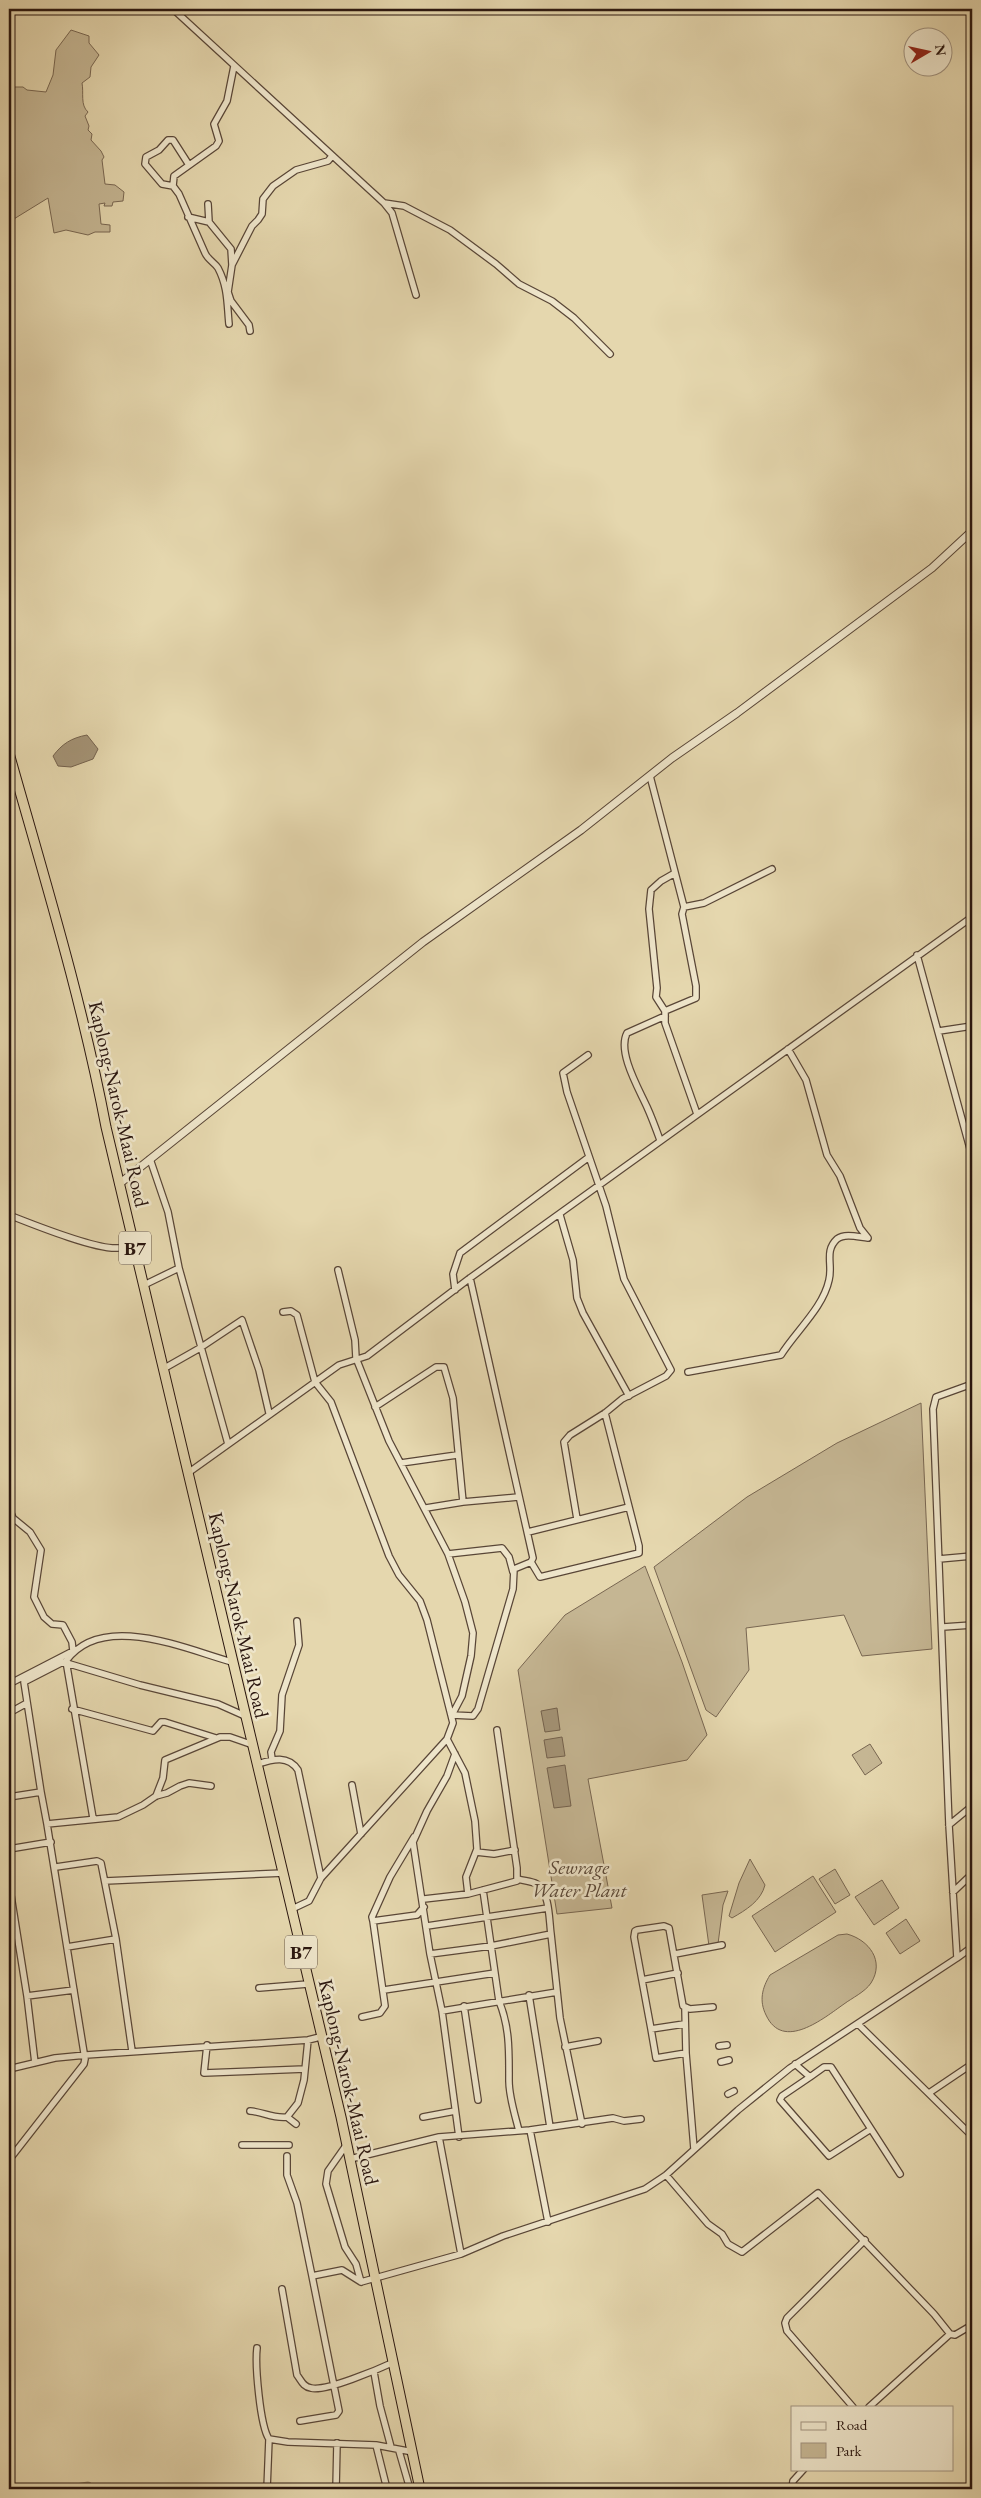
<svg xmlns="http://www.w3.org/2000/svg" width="981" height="2498" font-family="'EB Garamond',serif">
<rect width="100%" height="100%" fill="#e5d7ae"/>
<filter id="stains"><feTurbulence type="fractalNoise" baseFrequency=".004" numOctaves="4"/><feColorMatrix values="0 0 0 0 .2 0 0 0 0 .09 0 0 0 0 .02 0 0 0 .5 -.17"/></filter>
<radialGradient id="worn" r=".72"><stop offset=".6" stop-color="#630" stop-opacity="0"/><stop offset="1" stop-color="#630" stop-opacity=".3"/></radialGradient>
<path fill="#c5b693" stroke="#786651" d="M71,30L89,36V43L99,55L91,67L90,77L82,83C84,93 80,105 88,112L85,116L89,126L88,130L92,134L91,140L101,151L104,157L102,160L105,184L115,185L124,192L123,201L113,202L112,206H104L105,203L99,204L101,224L110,225V232H95L88,235L66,230L54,233L48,198L9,222V87H23L27,90L46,92L53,75L56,50Z
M921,1403L932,1649L862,1656L844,1615L746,1628L749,1670L716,1717L706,1710L654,1567L747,1497L837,1443Z
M645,1566L682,1662L707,1735L687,1760L588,1779L612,1908L557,1914L518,1670L565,1615Z
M870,1744L882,1763L865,1775L852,1755Z
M750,1859L765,1885C761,1901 746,1910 732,1918L729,1916L739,1883Z
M835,1869L850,1895L835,1904L819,1879Z
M813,1876L836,1912L775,1952L752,1916Z
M882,1880L899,1908L874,1925L855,1897Z
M728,1891L723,1905L718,1944L709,1946L702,1895Z
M906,1919L920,1941L900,1954L886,1933Z
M847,1934C869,1940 885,1961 871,1983C865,1992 852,1998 844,2004C824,2018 783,2052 766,2015C759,2001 762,1988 770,1975L838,1935Z"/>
<path fill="#a59578" stroke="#74624e" d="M87,735L98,749L93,759L71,767L58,766L53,756C62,744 71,738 87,735Z
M557,1708L560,1730L545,1732L541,1711Z
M562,1737L565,1756L547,1758L544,1740Z
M565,1765L571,1806L554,1808L547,1768Z"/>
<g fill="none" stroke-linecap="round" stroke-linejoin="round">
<path stroke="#a59578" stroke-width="9" d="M71,2489L88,2486L90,2489"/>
<g stroke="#594637" stroke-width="8">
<path id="minor" d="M173,9L384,203L404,206L450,230L496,264L519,284L552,301L574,318L610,354
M189,165L173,140H168L159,150L146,157L145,164L162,184L173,186L179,194L205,253C208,260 215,263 218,268C228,287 227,304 229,324
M173,186L174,176L216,146L219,141L214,124L227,101L234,66
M384,203L392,213L416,295
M208,204L209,222
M188,217L209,222L231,249L232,265L228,292L231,301L249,325L250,331
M232,265L252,226L258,220L262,214L263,199L273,186L296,170L328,161L332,156
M650,776L684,907L682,914L696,986V998L665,1011V1023L697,1114
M684,907L704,903L772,869
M917,955L972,1156
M665,1011L656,997L657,988L649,909L651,890L661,881L675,873
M939,1031L972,1026
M660,1140C656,1129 652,1118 647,1107C639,1089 617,1052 627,1033L665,1016
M150,1159L168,1212L179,1268L228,1444
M9,1215C32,1224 96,1250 118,1248C123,1248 129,1245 134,1244
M560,1215L573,1260L577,1298L583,1313L629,1396
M338,1270L355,1340L356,1358L389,1441L448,1554L465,1602L473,1633L471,1656L462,1696L452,1715L473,1716L478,1709L513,1589L514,1569L531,1562L533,1558L470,1278
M144,1285L179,1268
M455,1290L453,1274L460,1253L589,1157
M283,1312L291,1311L297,1315L315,1382L331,1402L389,1556L399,1575L420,1601L427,1620L453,1723L447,1739L321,1878L309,1901L292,1909
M163,1369L200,1348L242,1320L259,1370L269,1413
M688,1372L781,1355C796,1331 823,1308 829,1280C833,1265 824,1251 837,1239C845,1233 858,1237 868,1238L860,1228L840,1176L827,1155L806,1080L788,1049
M375,1407L436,1367H444L453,1398L463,1502
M401,1463L457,1455
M188,1473L339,1365L367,1356L470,1278L972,917
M9,1508L13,1518L30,1532L41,1550L34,1597L44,1617L52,1624L63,1625L72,1642L73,1651L9,1684
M426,1508L463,1502L518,1497
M577,1519L564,1442L570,1435L605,1413L622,1399L666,1376L671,1370L624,1279L606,1206L567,1092L563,1073L588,1055
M528,1532L629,1507
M448,1554L502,1548L509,1557L513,1572
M939,1559L972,1556
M531,1562L540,1577L639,1553V1546L605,1413
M943,1627L972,1625
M72,1709L153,1731L161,1722H165L216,1738
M9,1713L27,1703
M447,1739L465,1773L475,1821L477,1849L466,1877L468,1894
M455,1754L447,1776L427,1811L413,1842L430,1954L442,2011L459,2137
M272,1759L271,1752L280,1731L282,1695L299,1645L297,1621
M258,1764C273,1759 288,1755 298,1770L321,1878
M352,1785L361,1834
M41,1792L47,1824
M156,1796L163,1778L165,1760L220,1737H230L253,1745
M9,1797L41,1792L24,1682L63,1662L140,1685L218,1704L245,1716
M93,1818L66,1661C102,1611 185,1649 232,1662
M949,1825L972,1806
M9,1849L51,1842
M476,1852L494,1854L515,1850
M56,1867L97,1861L101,1863L116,1939L132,2051
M518,1879C524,1881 531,1881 537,1884C550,1893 549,1920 551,1934
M105,1881L284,1873
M9,1883L27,1996L35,2063
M483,1890L499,2001C510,2028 509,2052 509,2081C509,2097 515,2115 519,2131
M953,1892L972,1874
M424,1899L468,1894L517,1881V1868L497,1730
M373,1921L372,1917L390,1877L414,1837
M427,1926L548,1908
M67,1947L116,1939
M430,1954L491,1946L551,1934L560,2018L582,2124
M675,1954L722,1945
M957,1958L972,1947
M642,1980L678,1973
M259,1988L308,1984
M384,1990L495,1973
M529,1995L550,2127
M27,1996L74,1990
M464,2006L478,2100
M442,2011L557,1992
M362,2017L380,2013L385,2006L373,1921L417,1915L424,1907
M684,2024L651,2029L656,2058L686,2053L685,2009
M858,2024L972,2136
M651,2029L634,1937L635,1931L637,1930L664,1926L669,1928L683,2006L690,2009L713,2007
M207,2045L204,2073L305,2069
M719,2046L727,2045
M565,2047L598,2041
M686,2053L694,2149
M721,2062L729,2060
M795,2064L810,2077L782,2096L780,2100L829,2156L871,2129L900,2174
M9,2069L55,2058L86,2055L308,2040L320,2037
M810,2077L824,2067H831L871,2129
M929,2093L972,2064
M728,2094L734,2091
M250,2111C263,2112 274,2119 287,2117L296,2124
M287,2117L298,2103L304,2080L308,2040
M423,2117L455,2111
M530,2130L548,2222
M439,2137L461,2254
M347,2144L328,2171L326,2184L345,2247L356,2264L361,2282L461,2254L503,2236L645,2189L666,2175L738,2110L790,2068L957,1958L949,1825L933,1409L936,1397L972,1384
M242,2145H289
M287,2156V2175L297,2203L312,2276L342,2270L361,2282
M350,2159L439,2137L530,2130L613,2118L624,2121L641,2119
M9,2160L84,2064L85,2059L47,1824L118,1817L143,1805L156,1796L167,1793L180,1786L189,1783L211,1786
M666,2175L708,2224L722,2234L728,2244L742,2252L818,2193L934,2314L950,2334
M282,2289L297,2375C301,2380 303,2387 311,2388C325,2392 379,2369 394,2362
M257,2348C255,2365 260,2426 269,2439L288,2442L376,2445L413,2452
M374,2372L380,2406L391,2447
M853,2407L787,2331L785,2323L787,2318L865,2240
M869,2407L950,2334L955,2335L972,2325
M300,2421L336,2415L339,2411L312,2276
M376,2445L387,2489
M399,2451L410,2489
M267,2489L269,2439
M336,2489L337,2443
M387,2489L410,2488
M792,2489L793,2481L804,2469"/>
</g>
<g stroke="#594637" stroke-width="9">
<path id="tertiary" d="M119,1184L423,942L581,830L672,758L737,713L932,568L972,531"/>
</g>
<g stroke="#2a160f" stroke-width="11">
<path id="trunk" d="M9,753C44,877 82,1000 106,1127L341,2117L420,2489"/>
</g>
<use href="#minor" stroke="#eee5ca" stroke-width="5.5"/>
<use href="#tertiary" stroke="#eee5ca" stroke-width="7"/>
<use href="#trunk" stroke="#e5d7ae" stroke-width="9"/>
</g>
<g text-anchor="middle" stroke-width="5" stroke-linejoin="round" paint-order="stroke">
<g fill="#eee5ca" stroke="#655447" stroke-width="1">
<rect x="119" y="1231.5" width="32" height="33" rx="4"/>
<rect x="285" y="1935.5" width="32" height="33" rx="4"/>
</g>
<g font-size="19" font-weight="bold" fill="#2a160f">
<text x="135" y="1255">B7</text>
<text x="301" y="1959">B7</text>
</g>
<g font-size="20" fill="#2a160f" stroke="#eee5ca">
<text transform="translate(119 1104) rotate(77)" y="7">Kaplong-Narok-Maai Road</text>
<text transform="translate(239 1615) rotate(77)" y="7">Kaplong-Narok-Maai Road</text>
<text transform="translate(349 2082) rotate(77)" y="7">Kaplong-Narok-Maai Road</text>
</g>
<g font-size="20" font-style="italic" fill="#584637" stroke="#eee5ca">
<text x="579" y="1874">Sewrage<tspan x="579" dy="23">Water Plant</tspan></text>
</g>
</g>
<rect width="981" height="2498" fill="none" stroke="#e5d7ae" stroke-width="30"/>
<rect x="10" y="10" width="961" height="2478" fill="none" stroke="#2a160f" stroke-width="2.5"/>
<rect x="15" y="15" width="951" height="2468" fill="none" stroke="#2a160f"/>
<rect x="791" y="2406" width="162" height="65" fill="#eee5ca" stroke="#a0927f"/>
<rect x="801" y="2422" width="25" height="8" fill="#eee5ca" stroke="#a0927f"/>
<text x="836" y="2430" font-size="15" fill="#2a160f">Road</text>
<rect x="801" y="2443" width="25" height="15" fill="#c5b693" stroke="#a0927f"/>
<text x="836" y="2456" font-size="15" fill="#2a160f">Park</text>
<g transform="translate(928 52) rotate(81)"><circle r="24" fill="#eee5ca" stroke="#a0927f"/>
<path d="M0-4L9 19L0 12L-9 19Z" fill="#8f2418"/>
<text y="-8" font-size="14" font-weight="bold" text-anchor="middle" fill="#2a160f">N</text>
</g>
<rect width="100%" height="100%" filter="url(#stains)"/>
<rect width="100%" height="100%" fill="url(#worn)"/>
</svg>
